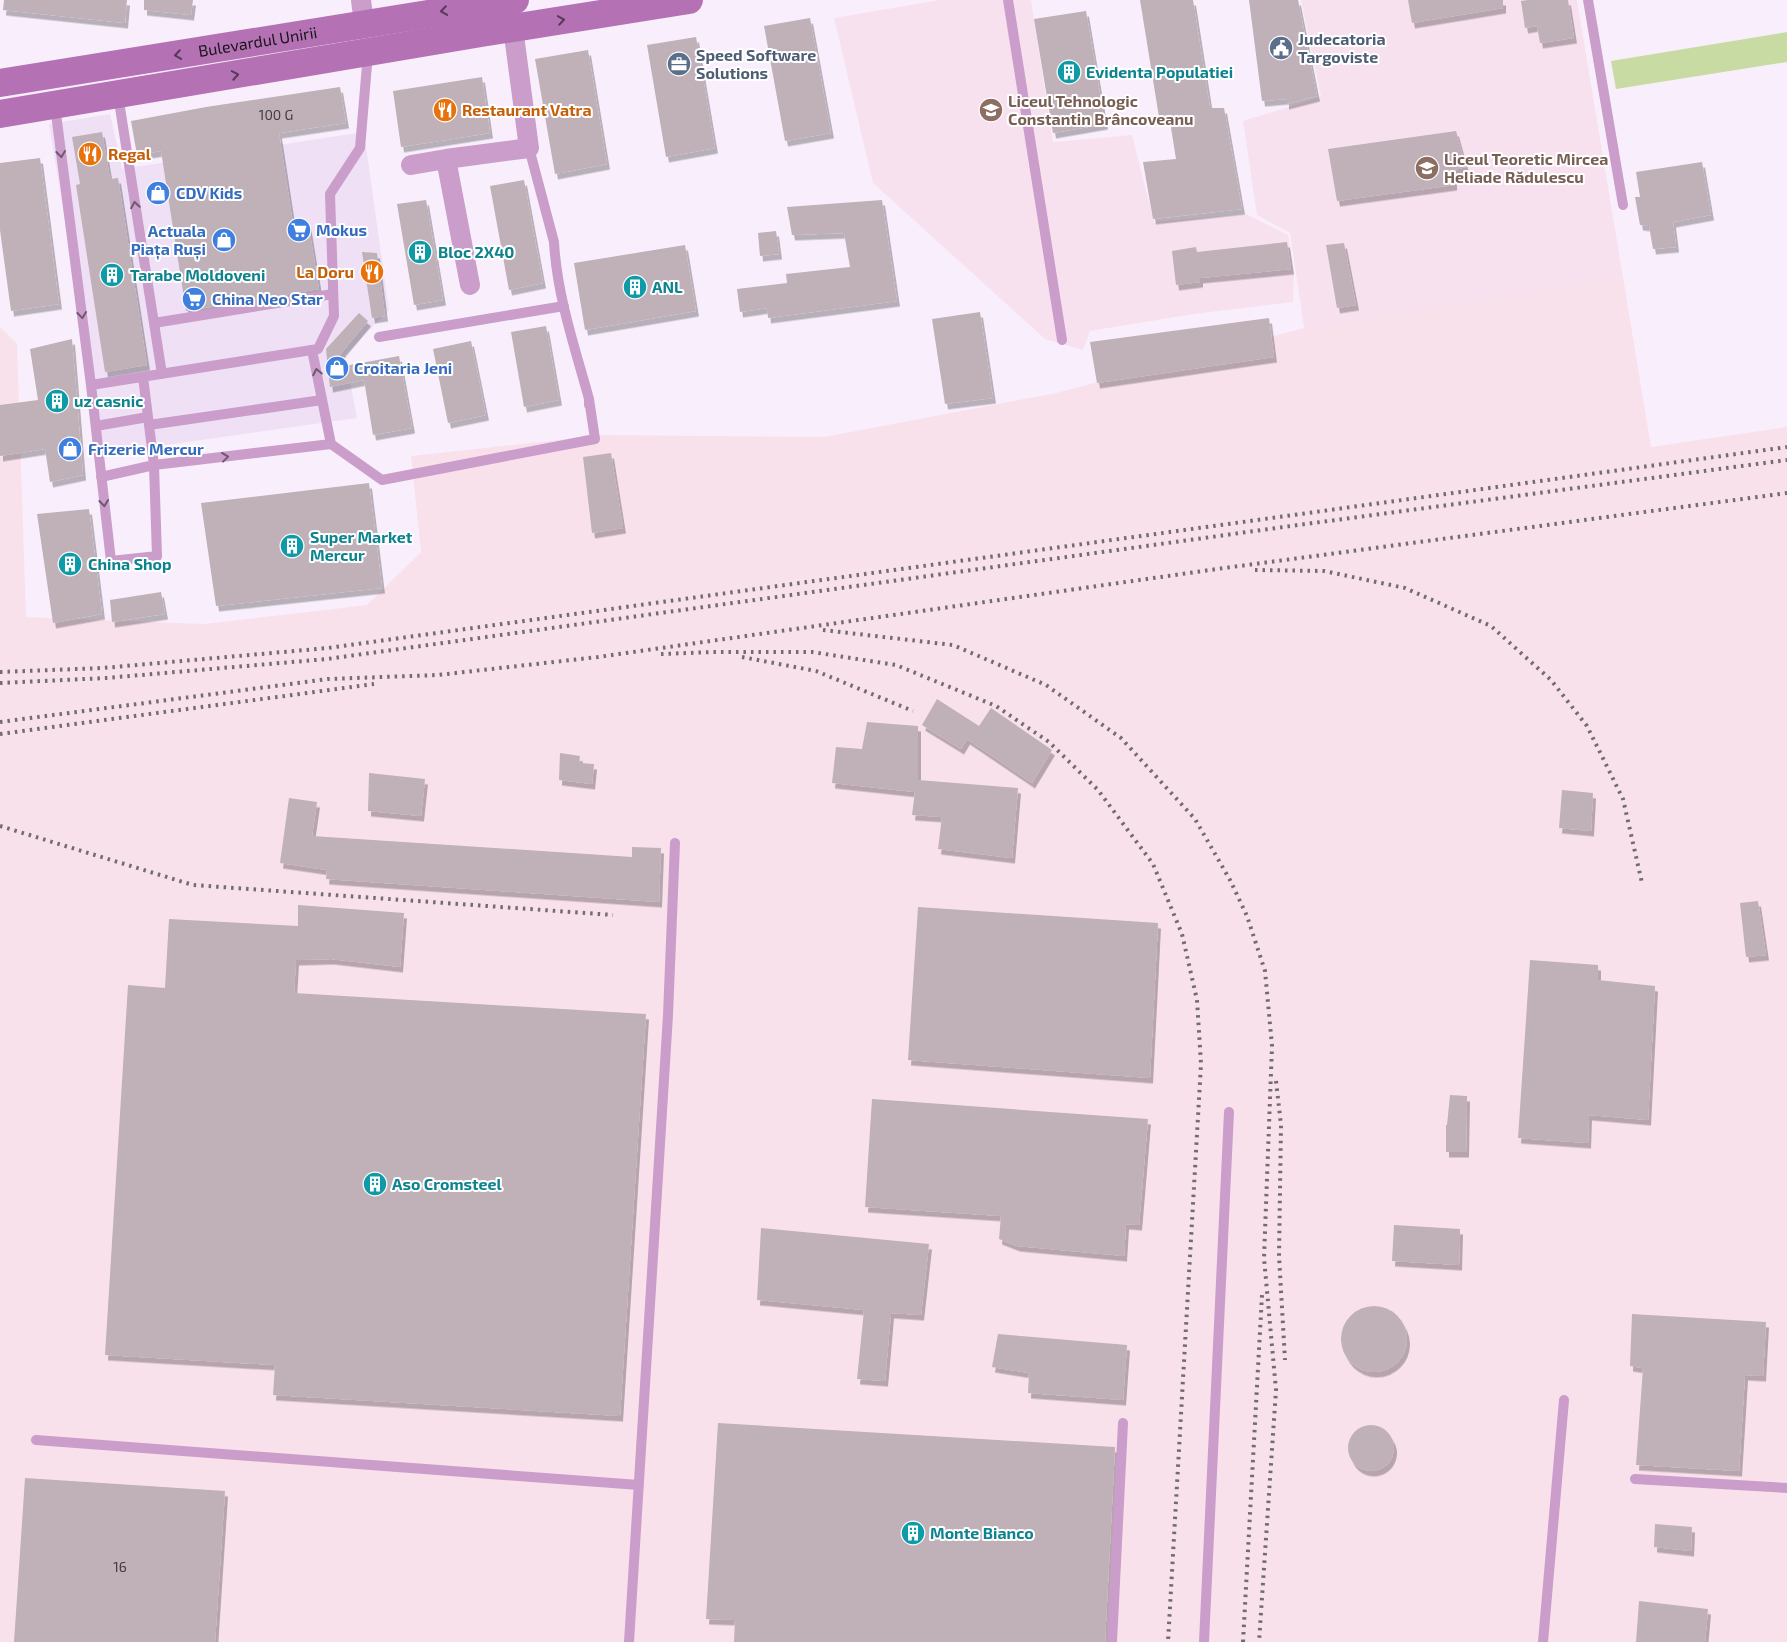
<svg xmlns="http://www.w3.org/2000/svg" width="1787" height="1642" font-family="'Exo 2',sans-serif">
<defs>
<filter id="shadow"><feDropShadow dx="3" dy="5.5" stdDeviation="0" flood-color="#0004"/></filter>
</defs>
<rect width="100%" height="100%" fill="#f9effc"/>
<path fill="#efe0f5" d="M110,114L122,169L364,132L389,310L345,355L357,418L103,454L49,124Z"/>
<path fill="#f9e1ec" d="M1623,277L1651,447L1787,427V1642H0V327L17,344L26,617L204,624L367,605L421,552L411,456L604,435L824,437L1056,393L1304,328Z"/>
<path fill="#f8e1ee" d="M940,0H1031L1053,142L1132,135L1154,222L1246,214L1288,235L1294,273L1293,302L1194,314L1090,331L1083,350L1045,339L873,183L834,18Z
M1301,0H1577L1623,277L1304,328L1290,233L1257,215L1243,121L1321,97Z"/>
<path fill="#c7dba3" d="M1787,32V62L1616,89L1611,61Z"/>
<path fill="#c0b0b8" filter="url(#shadow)" d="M4,0H127L125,23L3,10Z
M144,0H193L191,15L144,10Z
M1140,0H1193L1210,108H1224L1242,209L1153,219L1143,162L1176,159L1169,115L1159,117Z
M1249,0H1298L1317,96L1286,104V99L1262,101Z
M1408,0H1503V8L1412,23Z
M1528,0H1568L1574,38L1540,43L1537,26L1525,28L1521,1Z
M1086,11L1105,124L1053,133L1034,19Z
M810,18L831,133L785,141L764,26Z
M696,37L715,148L666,157L647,45Z
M588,50L607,164L555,174L535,59Z
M482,77L490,133L401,147L393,91Z
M340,87L346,123L279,133L293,224L308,222L319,289L186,311L161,151L137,155L131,121L206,107Z
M1456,131L1466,167L1454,170V185L1337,201L1328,149Z
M102,132L110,179L118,178L147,365L105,372L76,185L80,184L72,137Z
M40,158L59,304L11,311L0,230V163Z
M1702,162L1711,215L1673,222L1676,247L1653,249L1649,226L1640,225L1635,197H1640L1636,172Z
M524,180L543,283L509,290L490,186Z
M426,200L443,300L414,305L397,204Z
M882,200L897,301L768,318L767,308L740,312L737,289L787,283L786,274L850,267L844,233L792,235L787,207Z
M776,231L779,254L760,256L758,233Z
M1287,242L1291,269L1200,278V282L1176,285L1172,251L1196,247L1197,252Z
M1344,243L1356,305L1337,308L1326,245Z
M685,245L696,311L585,330L574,263Z
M362,252L377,253L385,316L372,318Z
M980,312L993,398L945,404L932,319Z
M359,313L368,321L328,369L326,349Z
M1269,318L1274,357L1097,383L1090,342Z
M546,326L559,400L524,407L511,332Z
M72,339L83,475L50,482L45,449L0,456V405L38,400L30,349Z
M471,341L486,415L448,423L433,349Z
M399,356L412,428L373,435L364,380L330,387L328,369Z
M611,453L623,528L592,533L583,457Z
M369,483L382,588L216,606L201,503Z
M89,509L102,614L53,623L37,514Z
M161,592L165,614L112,622L110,600Z
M937,699L979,726L991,708L1052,750L1032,783L967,739L961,749L922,725Z
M867,722L918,726V780L1018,788L1012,858L938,849L942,817L912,815L915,792L832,783L836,747L862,749Z
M560,753L580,756L579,763L594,764L592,784L559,780Z
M369,773L425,779L421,816L368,811Z
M1562,790L1593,793L1591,831L1559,828Z
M289,798L317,802L312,836L632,857V847L661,848L659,902L326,879L327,870L280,863Z
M1758,901L1766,955L1746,957L1740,903Z
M298,905L404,913L400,967L331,959L296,960L294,993L646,1014L620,1416L273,1395L275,1365L105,1355L128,985L165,988L169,919L298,926Z
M918,907L1158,923L1150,1078L908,1060Z
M1530,960L1598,965V980L1655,986L1648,1120L1589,1115L1588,1143L1518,1138Z
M1450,1095L1467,1096L1466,1152H1446V1125H1447Z
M872,1099L1148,1119L1139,1225L1126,1224L1124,1256L1017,1246L999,1239L1001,1216L865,1207Z
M1394,1225L1460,1229L1459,1265L1392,1261Z
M761,1228L929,1244L921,1315L891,1313L885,1381L857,1379L864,1310L757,1300Z
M1341 1339a33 33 0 1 1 66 0a33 33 0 1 1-66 0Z
M1632,1314L1766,1322L1763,1376L1745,1375L1739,1471L1636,1465L1643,1368L1630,1366Z
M998,1334L1127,1345L1123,1400L1028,1393L1029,1373L992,1367Z
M718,1423L1115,1447L1105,1642H734L735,1620L706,1619Z
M1348 1448a23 23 0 1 1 46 0a23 23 0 1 1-46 0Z
M25,1478L225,1491L215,1642H14Z
M1655,1524L1692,1527L1691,1551L1654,1547Z
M1639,1601L1708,1609L1705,1642H1636Z"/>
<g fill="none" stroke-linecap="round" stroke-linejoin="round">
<path stroke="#ca9dca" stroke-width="10" d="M1008,0L1062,340
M1588,0L1623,205
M118,95L162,374
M55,106L91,385L111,561L157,556L154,465L331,444L312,350
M529,148L554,242C557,296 575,348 589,399V405
M154,323L333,294
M379,337L564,306
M91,385L318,349L334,316L330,194L360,148L368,53
M149,425L322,400
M96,426L148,417
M331,444L382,480L595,439L589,399
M101,477L154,465L143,377
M36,1440L639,1485
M1635,1479L1787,1488
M629,1642L668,1015L675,843
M1112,1642L1123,1423
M1204,1642L1229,1112
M1543,1642L1564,1400"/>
<path stroke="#ca9dca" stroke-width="20" d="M361,0L364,24
M411,165L446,159
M470,285L446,159L529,148L513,28"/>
<g stroke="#b472b5" stroke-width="28">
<path id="s1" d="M0,83L515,0"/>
<path d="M0,114L481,33L689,0"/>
</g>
<path stroke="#716b73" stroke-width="4" stroke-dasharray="2.5 5" stroke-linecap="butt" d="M1255,570L1324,571L1405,588L1491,626L1551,680L1587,726L1623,799L1642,883
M823,630L953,645L1046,685L1121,738L1195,819L1230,880L1247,916L1265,971L1272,1046L1264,1258L1276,1390L1259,1642
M661,654L715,652H812L896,665L996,706L1049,742L1098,790L1153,864L1182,934L1197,1000L1201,1064L1168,1642
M742,657L816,671L913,711
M0,672L103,668L328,648L1787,447
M0,683L106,678L327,659L1298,525L1787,460
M0,722L328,679L438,675L598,657L1217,569L1787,493
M0,734L374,684
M0,826L193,885L613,915
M1276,1081L1281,1125L1279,1256L1285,1360
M1243,1642L1262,1295"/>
</g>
<defs><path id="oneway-chevron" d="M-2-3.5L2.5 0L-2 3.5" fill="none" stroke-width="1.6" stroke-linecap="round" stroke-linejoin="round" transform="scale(1.25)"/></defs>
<g stroke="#563a57">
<use href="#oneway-chevron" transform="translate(444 11) rotate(171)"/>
<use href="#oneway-chevron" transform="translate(561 20) rotate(-9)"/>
<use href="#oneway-chevron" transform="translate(178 55) rotate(171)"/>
<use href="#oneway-chevron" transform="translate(235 75) rotate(-10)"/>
</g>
<g stroke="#705871">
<use href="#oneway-chevron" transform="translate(61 154) rotate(83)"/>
<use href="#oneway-chevron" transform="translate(135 205) rotate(-99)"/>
<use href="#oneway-chevron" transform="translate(82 315) rotate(83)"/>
<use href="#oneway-chevron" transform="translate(317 372) rotate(-101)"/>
<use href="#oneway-chevron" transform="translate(225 457) rotate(-7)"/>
<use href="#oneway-chevron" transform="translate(104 503) rotate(84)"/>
</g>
<defs>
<g id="civic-disc" transform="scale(1.25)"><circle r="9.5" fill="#5c6f8a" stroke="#fff"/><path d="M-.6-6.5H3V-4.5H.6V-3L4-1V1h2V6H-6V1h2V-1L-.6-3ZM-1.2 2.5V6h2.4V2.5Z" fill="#fff"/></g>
<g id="office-disc" transform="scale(1.25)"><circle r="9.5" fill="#5c6f8a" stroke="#fff"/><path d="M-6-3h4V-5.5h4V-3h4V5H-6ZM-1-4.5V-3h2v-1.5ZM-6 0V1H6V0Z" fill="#fff"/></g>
<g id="building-disc" transform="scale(1.25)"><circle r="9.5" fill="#0f9aa8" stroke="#fff"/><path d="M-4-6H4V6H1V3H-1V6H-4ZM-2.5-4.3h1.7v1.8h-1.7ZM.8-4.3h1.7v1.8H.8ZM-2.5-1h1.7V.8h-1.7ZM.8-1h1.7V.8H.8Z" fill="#fff"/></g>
<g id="restaurant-disc" transform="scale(1.25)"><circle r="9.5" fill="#e8710a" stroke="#fff"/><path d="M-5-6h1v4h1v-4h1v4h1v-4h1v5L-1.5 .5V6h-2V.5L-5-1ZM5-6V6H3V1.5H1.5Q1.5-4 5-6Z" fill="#fff"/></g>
<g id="school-disc" transform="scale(1.25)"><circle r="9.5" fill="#8d6e63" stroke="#fff"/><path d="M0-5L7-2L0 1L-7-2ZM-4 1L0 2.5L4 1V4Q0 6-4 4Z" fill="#fff"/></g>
<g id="shop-disc" transform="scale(1.25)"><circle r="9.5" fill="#3f7fe0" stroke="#fff"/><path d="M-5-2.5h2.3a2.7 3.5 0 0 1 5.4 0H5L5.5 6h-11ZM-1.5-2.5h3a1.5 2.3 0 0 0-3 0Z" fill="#fff"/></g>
<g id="supermarket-disc" transform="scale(1.25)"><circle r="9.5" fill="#3f7fe0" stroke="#fff"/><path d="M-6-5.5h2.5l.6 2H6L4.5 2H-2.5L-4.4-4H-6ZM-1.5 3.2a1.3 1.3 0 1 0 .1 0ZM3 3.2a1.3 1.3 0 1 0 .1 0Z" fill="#fff"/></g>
</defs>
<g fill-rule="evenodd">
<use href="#civic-disc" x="1281" y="48"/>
<use href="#office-disc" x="679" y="64"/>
<use href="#building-disc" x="1069" y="72"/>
<use href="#restaurant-disc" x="445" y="110"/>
<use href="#school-disc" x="991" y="110"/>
<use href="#restaurant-disc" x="90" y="154"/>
<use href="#school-disc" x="1427" y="168"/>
<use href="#shop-disc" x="158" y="193"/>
<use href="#supermarket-disc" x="299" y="230"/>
<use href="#shop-disc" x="224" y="240"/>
<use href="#building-disc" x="420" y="252"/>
<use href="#restaurant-disc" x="372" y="272"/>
<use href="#building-disc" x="112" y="275"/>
<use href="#building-disc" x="635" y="287"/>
<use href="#supermarket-disc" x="194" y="299"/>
<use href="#shop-disc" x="337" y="368"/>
<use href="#building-disc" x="57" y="401"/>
<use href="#shop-disc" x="70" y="449"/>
<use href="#building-disc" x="292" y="546"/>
<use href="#building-disc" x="70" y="564"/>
<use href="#building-disc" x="375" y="1184"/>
<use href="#building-disc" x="913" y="1533"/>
</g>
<g text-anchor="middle" stroke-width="4" stroke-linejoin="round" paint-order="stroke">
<g font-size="14" fill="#413b40">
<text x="276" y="120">100 G</text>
<text x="120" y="1572">16</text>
</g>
<g font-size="16" font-weight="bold" fill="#4e5e75" stroke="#fff" text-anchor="start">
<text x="1298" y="45">Judecatoria<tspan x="1298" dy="18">Targoviste</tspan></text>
<text x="696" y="61">Speed Software<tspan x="696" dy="18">Solutions</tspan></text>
</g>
<g font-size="16" fill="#171418" stroke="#fff">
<text dy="6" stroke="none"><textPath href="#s1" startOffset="261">Bulevardul Unirii</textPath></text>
</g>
<g font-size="16" font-weight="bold" fill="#0d838f" stroke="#fff" text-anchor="start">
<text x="1086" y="78">Evidenta Populatiei</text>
<text x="438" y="258">Bloc 2X40</text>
<text x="130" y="281">Tarabe Moldoveni</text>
<text x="652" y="293">ANL</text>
<text x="74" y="407">uz casnic</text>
<text x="310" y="543">Super Market<tspan x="310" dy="18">Mercur</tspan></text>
<text x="88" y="570">China Shop</text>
<text x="392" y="1190">Aso Cromsteel</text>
<text x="930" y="1539">Monte Bianco</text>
</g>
<g font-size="16" font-weight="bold" fill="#785e54" stroke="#fff" text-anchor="start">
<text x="1008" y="107">Liceul Tehnologic<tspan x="1008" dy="18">Constantin Brâncoveanu</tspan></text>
<text x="1444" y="165">Liceul Teoretic Mircea<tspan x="1444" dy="18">Heliade Rădulescu</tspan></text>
</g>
<g font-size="16" font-weight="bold" fill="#c56008" stroke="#fff" text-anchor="start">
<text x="462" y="116">Restaurant Vatra</text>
<text x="108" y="160">Regal</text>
<text x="354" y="278" text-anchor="end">La Doru</text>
</g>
<g font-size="16" font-weight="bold" fill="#366cbe" stroke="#fff" text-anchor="start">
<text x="176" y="199">CDV Kids</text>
<text x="316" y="236">Mokus</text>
<text x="206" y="237" text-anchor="end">Actuala<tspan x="206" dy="18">Piața Ruși</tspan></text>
<text x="212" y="305">China Neo Star</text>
<text x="354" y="374">Croitaria Jeni</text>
<text x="88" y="455">Frizerie Mercur</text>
</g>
</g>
</svg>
